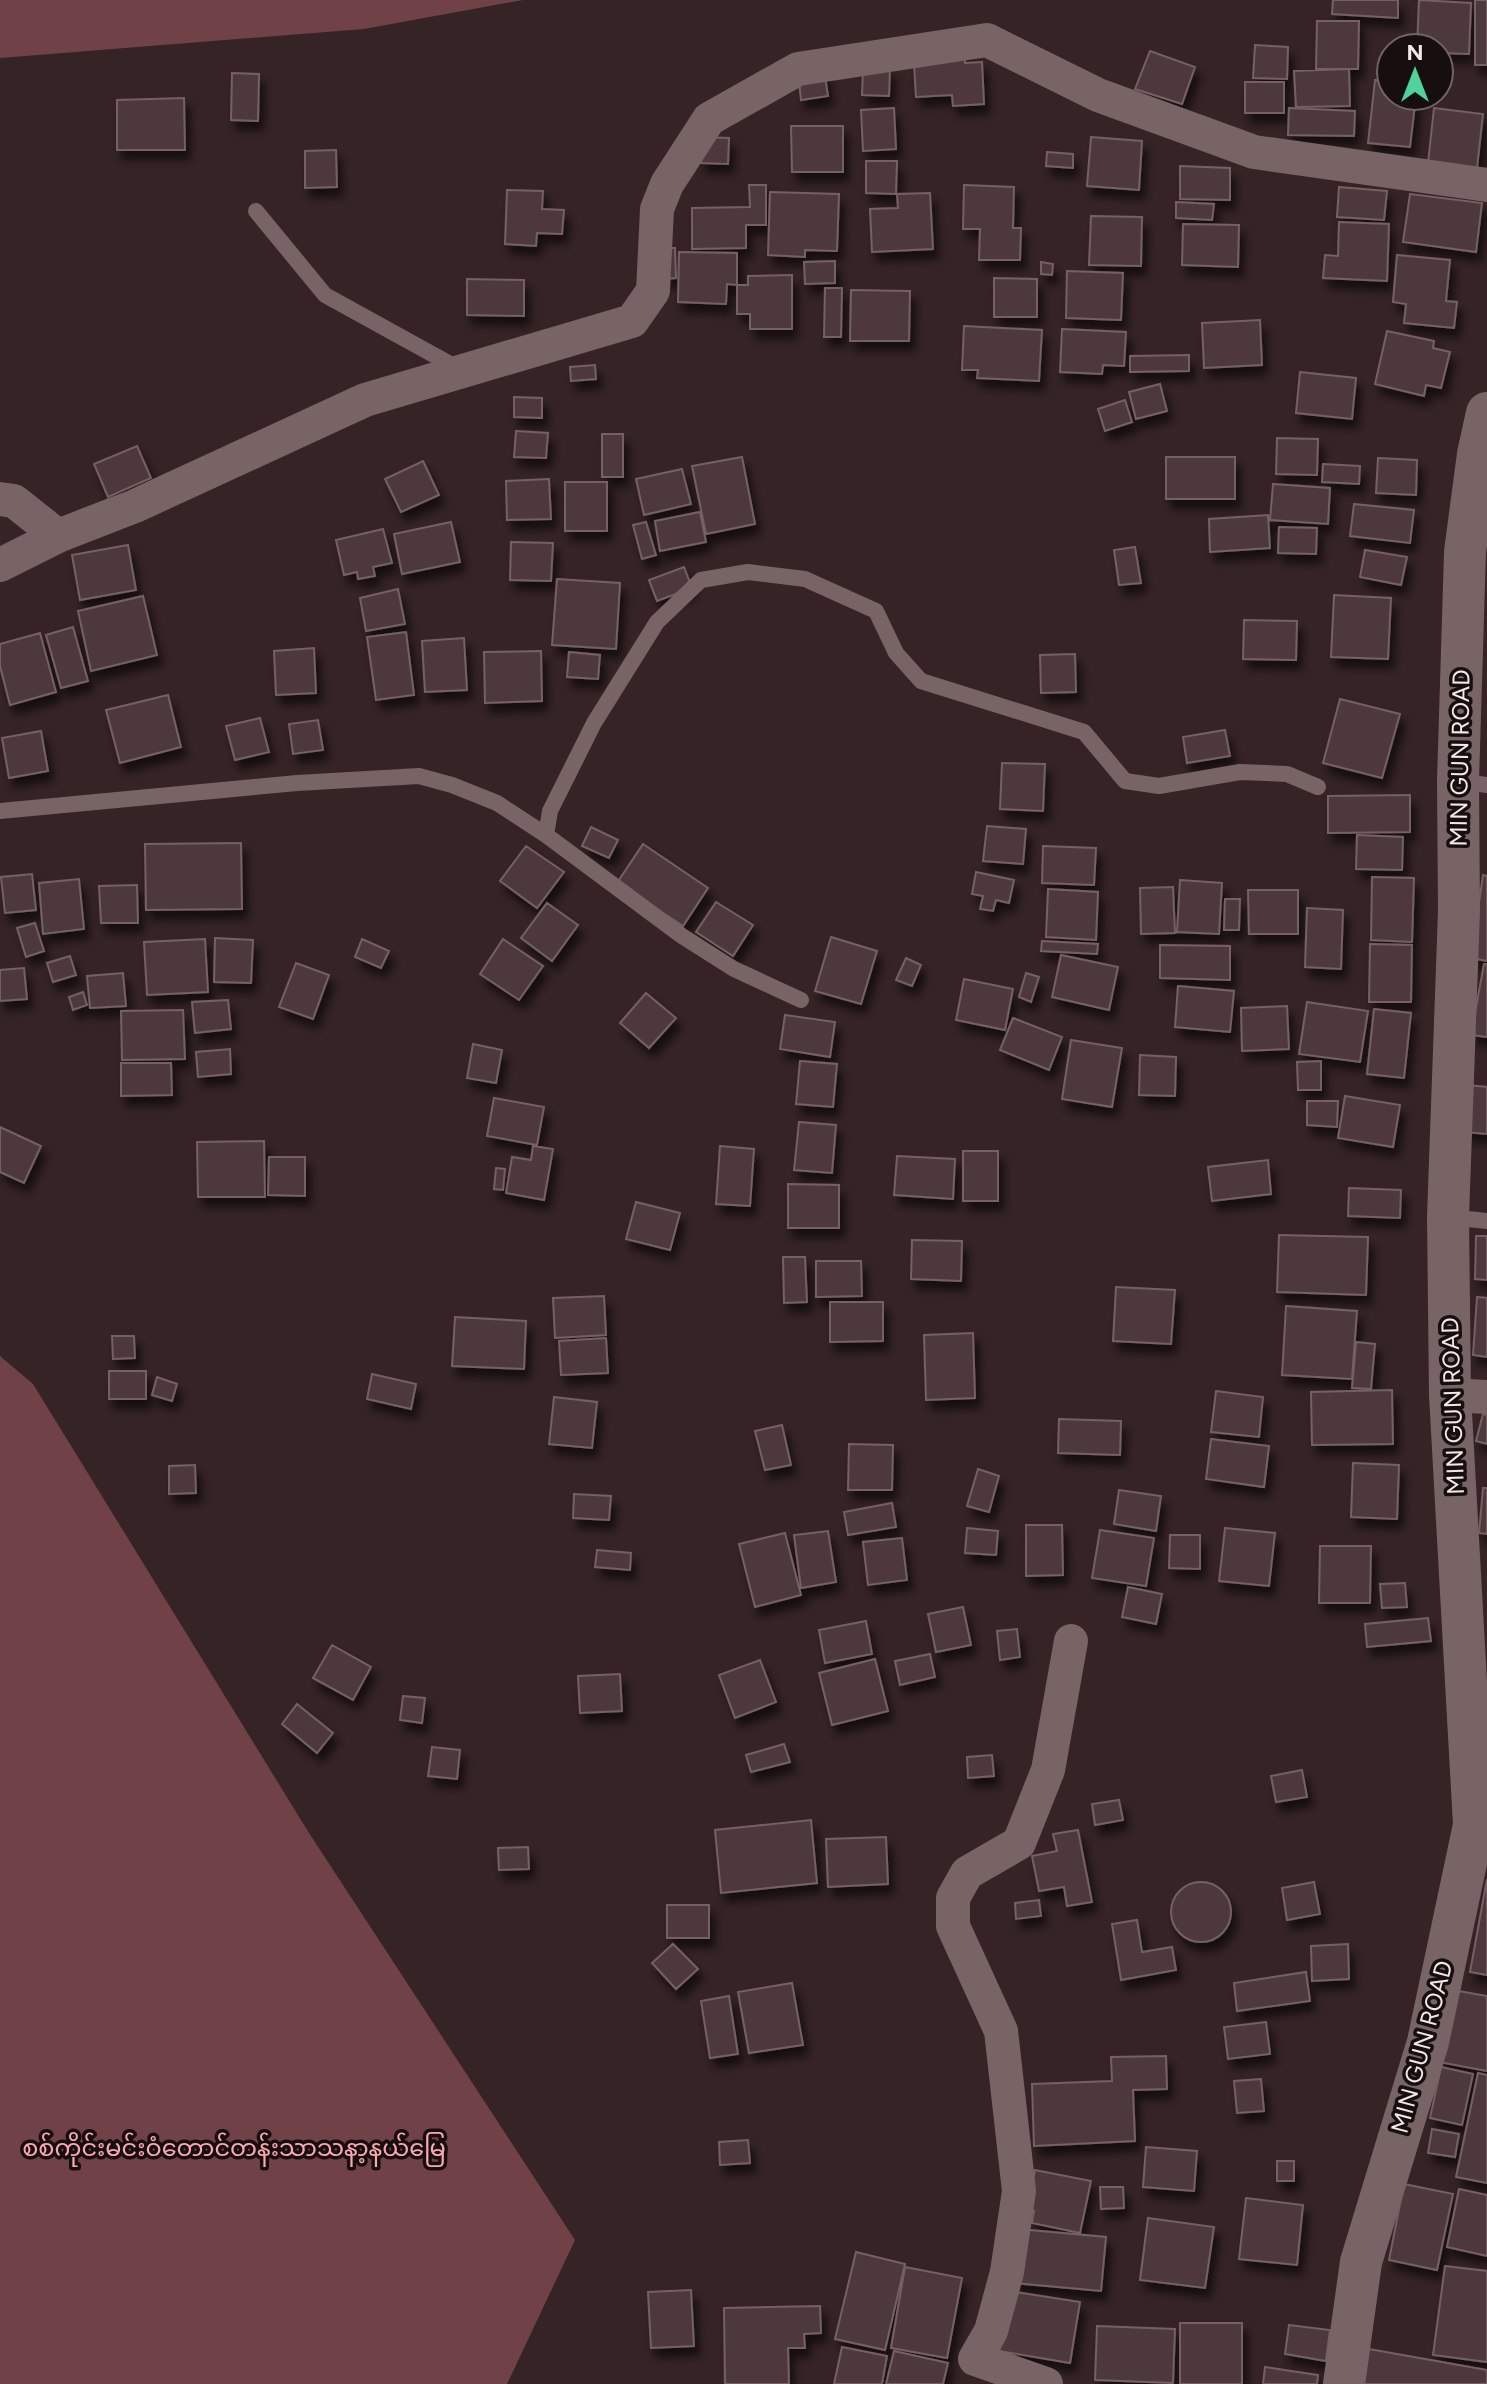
<svg xmlns="http://www.w3.org/2000/svg" width="1487" height="2384" font-family="Figtree,'Noto Sans Myanmar',sans-serif">
<defs>
<filter id="shadow"><feDropShadow dx="5" dy="9" stdDeviation="4" flood-color="#0009"/></filter>
</defs>
<rect width="100%" height="100%" fill="#352325"/>
<path fill="#704248" d="M0,0H523L364,29L0,58Z
M0,1356L33,1384L309,1833L575,2240L507,2384H0Z"/>
<path fill="#4d393c" stroke="#756062" stroke-width="2" filter="url(#shadow)" d="M1333,0H1398V18L1332,14Z
M1419,0L1471,3L1469,54L1439,53V48H1417Z
M1475,0H1487V65H1475Z
M1317,21H1359L1358,69H1316Z
M1255,45L1288,47L1287,79L1253,78Z
M964,51L965,63L982,62L984,104L953,106L952,95L916,97L914,64Z
M1150,51L1195,67L1182,104L1135,89Z
M863,69H890L889,96L862,95Z
M1349,69L1350,106L1296,107L1294,71Z
M824,70L828,96L801,100L798,73Z
M232,73L259,74L258,121L231,120Z
M1375,80L1391,81V96H1416L1410,147L1368,143Z
M1245,82H1284V113H1245Z
M184,98L185,150H117V100Z
M894,108L896,149L863,151L861,110Z
M1289,108L1355,111L1354,136L1288,135Z
M1434,108L1483,114L1477,168L1428,163Z
M791,126H843V172H792Z
M702,137L729,138L728,164L701,163Z
M1091,137L1142,141L1139,190L1087,186Z
M336,150L337,187L305,188V151Z
M1047,152L1073,154V168L1046,166Z
M866,161H897L896,194L866,193Z
M1180,166L1230,168V200L1180,199Z
M749,185H766V225H746V248L692,249V208L750,207Z
M964,185L1014,187L1013,228H1021L1020,260H979L980,229H963Z
M1339,187L1387,191L1384,220L1337,217Z
M507,190L543,191L542,209L564,210L562,234L537,233L536,246L505,244Z
M770,192L839,194L837,251L805,250V257L768,255Z
M930,193L933,249L872,252L870,209L898,208L897,194Z
M1410,194L1482,203L1476,252L1403,242Z
M1176,202L1214,204L1212,220L1176,218Z
M1091,216L1142,217L1141,266L1089,265Z
M1339,222L1389,224L1387,281L1323,278L1325,255L1338,256Z
M1183,224L1239,225L1238,267L1182,265Z
M664,248H675L676,278L665,279Z
M679,252L737,253V285L727,284L726,304L678,302Z
M1397,255L1450,260L1446,301L1457,302L1454,328L1404,323L1406,304L1393,302Z
M835,261V283L805,284L804,262Z
M1041,262L1053,264L1052,275L1041,274Z
M1067,271L1123,273L1121,320L1066,318Z
M792,275V329H750V314H737V285H748V276Z
M994,278L1037,279V317H994Z
M467,279L524,280V316L467,315Z
M825,288H842L841,337H824Z
M851,290L910,291L909,341H850Z
M1260,320L1262,365L1204,368L1202,323Z
M964,326L1042,330L1039,381L977,378L978,370H962Z
M1062,329L1126,332L1124,366L1103,365L1102,374L1060,372Z
M1387,331L1434,341L1433,348L1450,352L1441,388L1426,385L1424,396L1375,384Z
M1189,355V371L1130,372V356Z
M595,365L596,379L571,381L570,367Z
M1300,372L1356,378L1352,419L1296,413Z
M1160,384L1167,411L1136,419L1129,392Z
M514,397L542,398V418L514,417Z
M1125,400L1132,422L1105,431L1098,409Z
M516,431L548,433L546,458L514,457Z
M602,434H623V477H602Z
M1277,438L1318,439L1317,475L1276,474Z
M137,446L151,478L108,497L94,464Z
M742,457L755,524L706,534L692,466Z
M1166,457H1235V499H1166Z
M1378,458L1417,460L1416,495L1376,493Z
M423,461L439,495L401,512L385,479Z
M1323,464L1360,466L1359,484L1322,482Z
M682,469L691,504L644,515L636,479Z
M549,479L551,519L507,520L506,481Z
M565,482H607V531H565Z
M1273,484L1330,488L1328,524L1270,520Z
M1354,504L1414,510L1410,543L1350,536Z
M700,512L706,542L660,551L655,521Z
M1268,515L1270,548L1210,552L1209,519Z
M451,522L460,562L402,574L394,534Z
M646,522L656,555L642,559L633,525Z
M1279,527L1317,528L1316,554L1278,553Z
M383,529L392,563L373,567L375,576L358,579L357,572L344,575L336,540Z
M511,542L553,543L551,581L510,580Z
M128,545L136,590L80,600L72,555Z
M1135,547L1141,583L1119,585L1114,550Z
M1365,550L1407,557L1401,585L1360,577Z
M684,567L692,588L657,601L649,580Z
M557,579L620,583L616,649L552,645Z
M398,589L405,624L366,631L360,598Z
M1334,595L1391,598L1388,659L1331,657Z
M143,596L157,655L91,671L78,611Z
M1244,620L1297,621L1296,660L1243,659Z
M73,627L88,681L61,688L46,635Z
M406,632L414,695L376,700L367,637Z
M40,633L56,692L10,705L0,666V644Z
M464,638L467,690L425,692L422,641Z
M314,648L316,693L276,695L274,651Z
M541,651L542,701L485,703L484,652Z
M569,652L600,655L598,679L567,677Z
M1075,654L1076,692L1041,693L1040,655Z
M168,695L181,747L120,763L106,710Z
M1340,699L1400,714L1382,778L1323,763Z
M260,718L269,752L235,760L226,726Z
M318,720L323,750L293,754L289,724Z
M1225,730L1230,756L1187,763L1183,737Z
M41,731L48,771L9,778L2,738Z
M1002,763L1045,764L1043,811L1000,809Z
M1410,795V832L1328,833V796Z
M987,826L1026,829L1023,864L983,861Z
M591,827L618,840L609,858L582,846Z
M1357,835L1403,837L1402,870L1356,869Z
M241,843L242,909L146,910L145,844Z
M643,844L708,888L683,926L617,883Z
M526,846L564,872L537,908L500,881Z
M1043,846L1096,848L1094,885L1042,883Z
M976,872L1014,880L1009,903L996,900L993,911L980,909L983,896L972,894Z
M32,874L36,910L5,913L1,877Z
M1483,875L1487,876V961L1471,958Z
M1372,877L1414,878L1412,942L1371,940Z
M79,879L84,929L43,934L39,883Z
M1180,880L1222,883L1219,934L1177,932Z
M137,885L138,923H101L99,886Z
M1173,887L1175,933L1141,934L1140,888Z
M1048,889L1098,892L1096,940L1046,937Z
M1248,890H1298V934H1249Z
M1225,899H1240L1239,930H1224Z
M716,902L753,925L733,956L696,932Z
M547,903L578,925L552,961L521,938Z
M1307,908L1343,910L1341,969L1305,967Z
M35,923L44,951L26,957L17,928Z
M831,937L877,951L861,1004L815,991Z
M215,938L253,940L251,983L214,982Z
M205,939L208,992L147,995L144,942Z
M362,939L389,951L381,968L355,957Z
M503,939L543,966L519,1000L480,974Z
M1042,941L1098,944L1097,954L1041,951Z
M1370,944L1412,945L1411,1002H1369Z
M1160,945L1230,946V980L1160,978Z
M1061,955L1118,967L1109,1010L1052,997Z
M70,956L76,975L53,982L47,963Z
M906,958L921,965L912,986L896,980Z
M296,963L329,975L313,1019L279,1007Z
M1484,964H1487V1037L1471,1035Z
M24,968L27,999L0,1001V970Z
M123,973L126,1006L90,1008L87,976Z
M1026,973L1039,977L1031,1002L1019,997Z
M964,979L1013,989L1005,1030L956,1020Z
M1178,986L1234,991L1230,1032L1175,1027Z
M83,992L87,1005L73,1010L69,997Z
M646,993L676,1018L649,1048L620,1023Z
M228,1000L231,1029L195,1033L192,1002Z
M1307,1002L1368,1011L1360,1062L1299,1054Z
M1287,1006L1289,1049L1242,1051L1241,1008Z
M1374,1009L1411,1013L1404,1078L1367,1074Z
M183,1010L185,1059L122,1060L121,1011Z
M785,1015L835,1022L830,1057L780,1049Z
M1013,1018L1062,1037L1049,1070L1000,1050Z
M1071,1040L1122,1048L1112,1107L1062,1099Z
M473,1044L502,1050L496,1083L467,1078Z
M230,1049L231,1074L198,1077L196,1052Z
M1140,1055L1176,1057L1175,1096L1139,1095Z
M800,1061L837,1064L833,1107L796,1104Z
M1321,1061V1090H1298L1297,1062Z
M121,1063H171L172,1095L121,1096Z
M1468,1085L1487,1087V1134L1464,1132Z
M1345,1096L1400,1105L1393,1147L1338,1138Z
M494,1098L544,1107L537,1145L487,1136Z
M1307,1101H1338L1337,1127L1307,1125Z
M799,1122L836,1125L832,1173L794,1170Z
M0,1127L41,1146L24,1183L0,1172Z
M264,1141L265,1197H198L197,1142Z
M533,1146L553,1149L544,1200L506,1193L512,1157L531,1160Z
M720,1146L754,1149L750,1206L716,1204Z
M963,1151H998V1201H963Z
M897,1156L955,1159L953,1199L894,1195Z
M269,1157H305V1196L268,1195Z
M1268,1160L1271,1194L1212,1201L1208,1167Z
M496,1168L505,1169L503,1190L494,1189Z
M788,1184L839,1185V1228H788Z
M1349,1188L1401,1190L1400,1218L1348,1216Z
M636,1202L680,1213L670,1250L626,1239Z
M1279,1235L1368,1237L1366,1295L1277,1292Z
M1476,1236H1487V1280L1475,1279Z
M912,1240L962,1241L961,1281L911,1279Z
M783,1257H805L807,1302L784,1303Z
M816,1261H861L862,1296L816,1297Z
M1116,1287L1175,1290L1171,1344L1113,1341Z
M604,1296L606,1335L555,1338L553,1298Z
M1477,1297L1487,1298V1357L1473,1355Z
M830,1302H883V1341L830,1342Z
M1286,1306L1357,1311L1352,1379L1282,1375Z
M455,1317L526,1321L524,1369L452,1366Z
M973,1333L975,1398L926,1400L924,1335Z
M112,1336H134L135,1358L113,1359Z
M606,1338L608,1373L561,1375L559,1341Z
M1356,1342L1375,1344L1371,1389L1352,1388Z
M109,1371H146V1399H109Z
M372,1374L416,1384L411,1409L367,1399Z
M157,1377L177,1384L172,1401L152,1395Z
M1392,1390L1393,1444L1312,1445L1311,1392Z
M1216,1391L1263,1397L1259,1437L1211,1432Z
M554,1397L597,1402L592,1448L549,1444Z
M1483,1414L1487,1415V1444L1476,1441Z
M1059,1419L1121,1421L1120,1455L1058,1453Z
M782,1425L791,1465L765,1470L755,1431Z
M1211,1439L1269,1446L1264,1487L1206,1479Z
M849,1444L893,1445L892,1490H848Z
M1353,1463L1399,1465L1397,1519L1351,1517Z
M195,1465L196,1493L169,1494V1466Z
M978,1469L999,1476L989,1512L967,1506Z
M1483,1488H1487V1534L1479,1533Z
M1119,1490L1161,1496L1156,1531L1114,1524Z
M574,1494L611,1496L609,1520L573,1518Z
M892,1503L896,1527L848,1535L844,1512Z
M1026,1525H1062L1063,1575L1026,1576Z
M967,1528L998,1531L996,1555L965,1553Z
M1225,1528L1275,1533L1269,1586L1219,1581Z
M1100,1530L1154,1538L1146,1586L1092,1578Z
M828,1531L836,1582L801,1588L794,1535Z
M785,1533L801,1595L755,1607L739,1544Z
M1170,1535H1200V1569L1169,1568Z
M902,1538L907,1580L868,1585L863,1542Z
M1320,1546H1371L1370,1603H1319Z
M597,1550L631,1553L630,1570L595,1567Z
M1405,1583L1407,1607L1382,1608L1380,1584Z
M1128,1587L1162,1594L1156,1624L1122,1617Z
M963,1607L971,1645L936,1652L928,1614Z
M1428,1618L1431,1641L1367,1647L1365,1624Z
M866,1621L872,1654L825,1663L819,1630Z
M1017,1629L1020,1657L1000,1660L997,1631Z
M332,1645L371,1667L353,1700L313,1678Z
M930,1654L935,1677L900,1685L895,1661Z
M875,1659L888,1711L832,1725L819,1673Z
M760,1660L776,1702L735,1718L719,1675Z
M620,1674L622,1711L580,1713L578,1676Z
M403,1696L425,1698L422,1723L400,1720Z
M297,1704L333,1733L317,1753L282,1724Z
M784,1744L790,1762L751,1772L746,1755Z
M432,1747L460,1750L457,1779L428,1776Z
M992,1755L994,1776L968,1778L967,1757Z
M1302,1770L1307,1797L1276,1802L1271,1776Z
M1119,1800L1123,1820L1095,1825L1092,1804Z
M811,1820L817,1883L721,1893L715,1830Z
M1078,1830L1092,1902L1067,1906L1064,1887L1039,1891L1032,1856L1057,1851L1053,1834Z
M886,1837L888,1884L828,1887L826,1839Z
M528,1847L529,1869L499,1870L498,1848Z
M1487,1879V1975L1470,1972Z
M1171 1912a30 30 0 1 1 60 0a30 30 0 1 1-60 0Z
M1314,1882L1320,1914L1287,1920L1282,1888Z
M1039,1900L1041,1916L1016,1919L1015,1903Z
M667,1905H709V1938H667Z
M1137,1920L1142,1952L1172,1947L1176,1970L1121,1980L1112,1924Z
M673,1944L698,1969L676,1989L652,1963Z
M1348,1944L1349,1979L1312,1981L1311,1946Z
M1306,1972L1310,2001L1237,2011L1234,1983Z
M792,1983L803,2045L749,2053L738,1992Z
M1453,1990L1487,1996V2071L1439,2062Z
M729,1996L738,2054L710,2058L701,2001Z
M1266,2022L1270,2054L1228,2059L1224,2027Z
M1166,2056L1167,2089L1133,2090L1135,2141L1034,2146L1032,2084L1112,2081L1111,2057Z
M1441,2067L1473,2074L1462,2125L1430,2118Z
M1478,2073L1487,2075V2183L1456,2177Z
M1261,2079L1264,2111L1237,2113L1234,2081Z
M1432,2129L1459,2134L1455,2157L1428,2153Z
M748,2140L750,2163L720,2165L719,2142Z
M1146,2147L1197,2151L1194,2191L1143,2187Z
M1277,2161H1294V2181H1277Z
M1035,2170L1091,2181L1080,2233L1032,2223L1034,2211L1027,2209Z
M1404,2184L1453,2194L1437,2270L1389,2260Z
M1100,2187H1123L1124,2208L1101,2209Z
M1459,2189L1487,2195V2256L1447,2247Z
M1246,2198L1303,2205L1297,2265L1239,2259Z
M1148,2218L1214,2227L1205,2288L1140,2280Z
M1019,2229L1106,2237L1101,2291L1014,2283Z
M856,2252L905,2264L885,2350L835,2339Z
M1445,2266L1487,2271V2362L1433,2355Z
M905,2267L962,2278L947,2358L891,2348Z
M691,2290L694,2346L651,2348L648,2292Z
M1009,2291L1080,2302L1070,2363L999,2351Z
M820,2306L821,2333L804,2334L805,2348H788L789,2384H725L724,2308Z
M1180,2323H1242V2384H1180Z
M1289,2325L1330,2330L1326,2361L1285,2354Z
M1097,2326L1175,2329L1173,2383L1095,2380Z
M842,2347L887,2356L882,2384H834Z
M1369,2349L1487,2370V2384H1363Z
M894,2351L948,2363L943,2384H886Z
M1265,2367L1318,2375L1317,2384H1263Z"/>
<g fill="none" stroke-linecap="round" stroke-linejoin="round">
<path stroke="#786365" stroke-width="16" d="M256,211L325,295L461,370
M1458,781L1487,785
M0,811L297,783L419,776L452,785L497,803L546,835L682,936L734,969L801,1000
M546,835L550,811L594,723L657,622L701,580L748,572L805,579L876,611L896,653L921,681L1084,732L1125,781L1159,786L1240,772L1287,774L1318,787
M1449,1217L1487,1221"/>
<path stroke="#786365" stroke-width="34" d="M0,499L14,501L58,536
M0,565L58,536L135,506L365,400L632,321L653,291L657,209L667,184L709,119L798,69L987,40L1098,95L1254,152L1487,185
M1450,1395L1487,1397
M1046,2384L975,2359L991,2331L1007,2272L1019,2191L1001,2031L953,1926V1898L967,1873L1019,1843L1048,1770L1071,1641"/>
<path stroke="#786365" stroke-width="42" d="M1344,2384L1361,2262L1428,2042L1474,1825L1450,1395L1448,1217L1459,911L1458,781L1465,552L1478,454L1487,413"/>
</g>
<g text-anchor="middle" stroke-width="7" stroke-linejoin="round" paint-order="stroke">
<g font-size="24" fill="#f4e7e8" stroke="#170f0f">
<text transform="translate(1460 758) rotate(-89)" y="8">MIN GUN ROAD</text>
<text transform="translate(1453 1406) rotate(-92)" y="8">MIN GUN ROAD</text>
<text transform="translate(1422 2047) rotate(-75)" y="8">MIN GUN ROAD</text>
</g>
<g font-size="24" fill="#fca7b2" stroke="#170f0f">
<text x="234" y="2156">စစ်ကိုင်းမင်းဝံတောင်တန်းသာသနာ့နယ်မြေ</text>
</g>
</g>
<g transform="translate(1415 72)"><circle r="38" fill="#170f0f" stroke="#6f6566" stroke-width="2"/>
<path d="M0-6L14 30L0 20L-14 30Z" fill="#4ed39a"/>
<text y="-12" font-size="22" font-weight="bold" text-anchor="middle" fill="#f4e7e8">N</text>
</g>
</svg>
